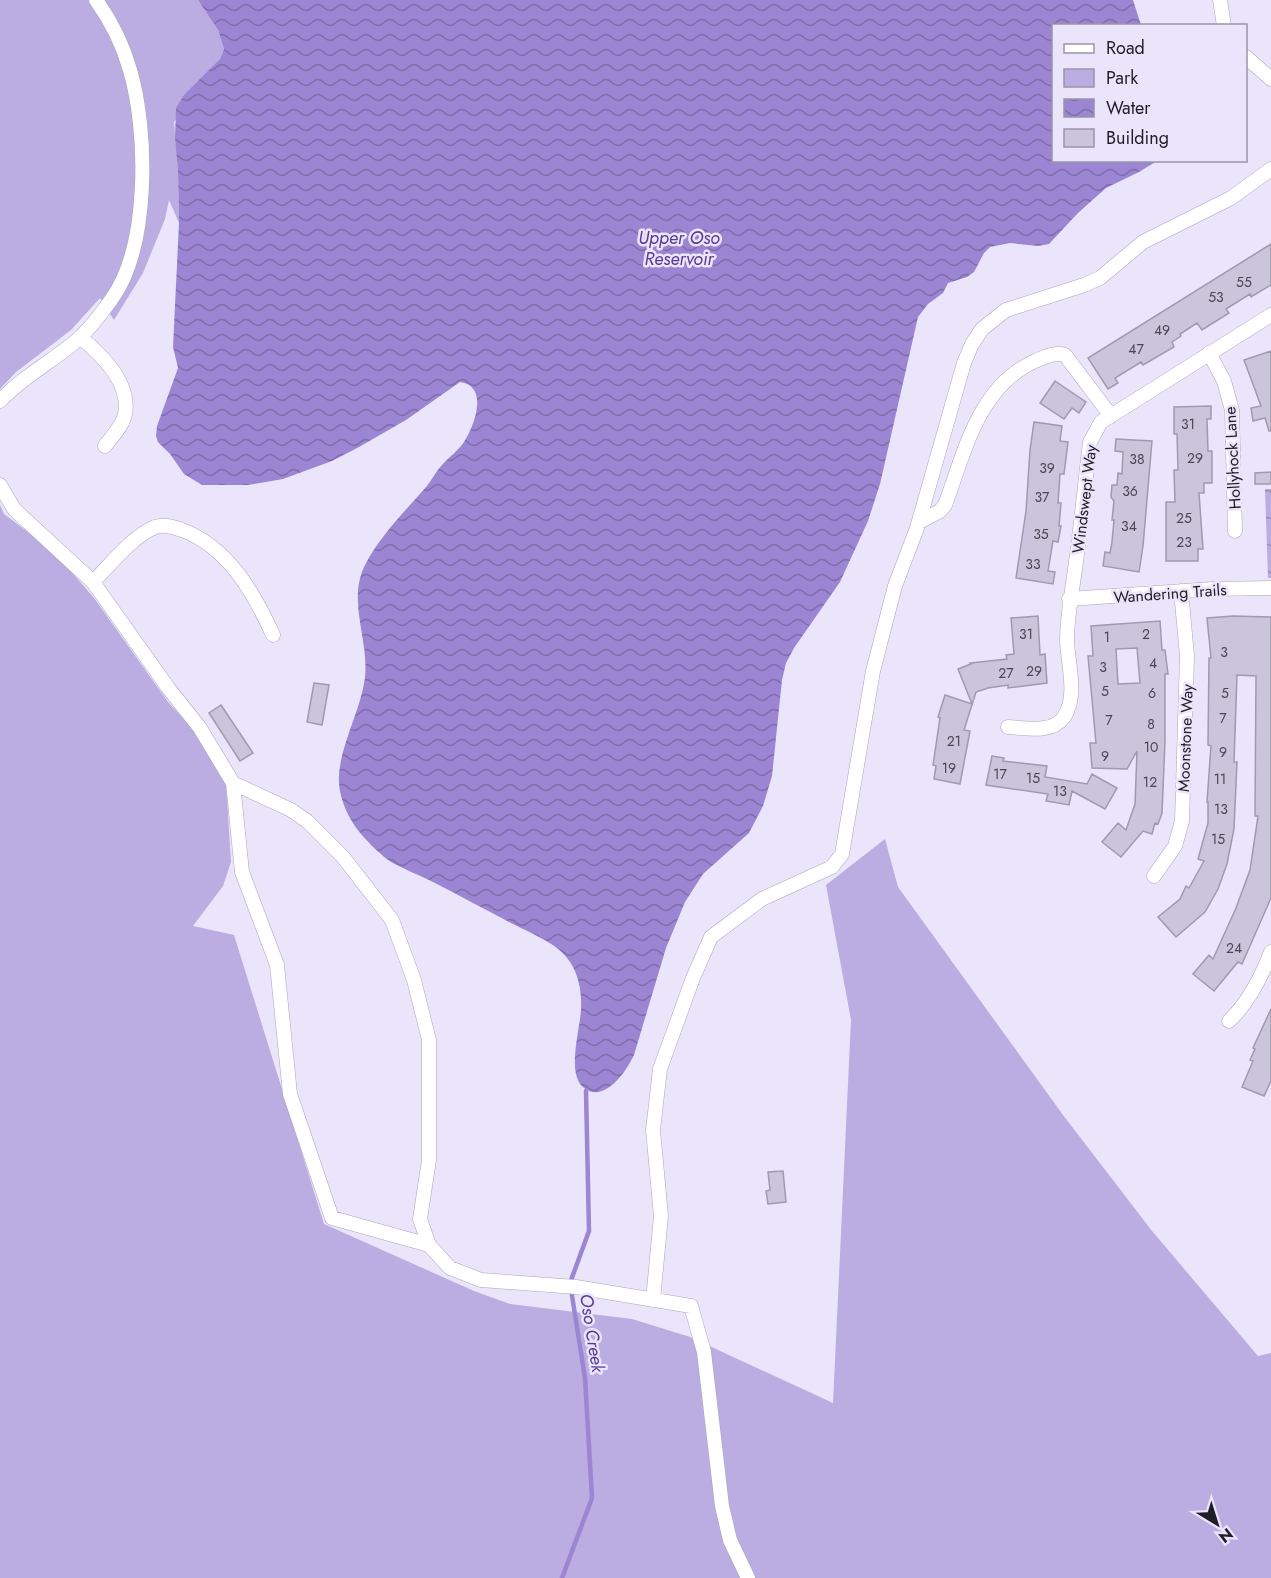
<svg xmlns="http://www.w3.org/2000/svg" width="1271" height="1578" font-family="Jost,sans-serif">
<defs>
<pattern id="park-crowns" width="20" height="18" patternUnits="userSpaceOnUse" patternTransform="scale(1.5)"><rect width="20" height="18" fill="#bbace2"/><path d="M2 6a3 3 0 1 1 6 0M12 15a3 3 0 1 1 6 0" fill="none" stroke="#978bb7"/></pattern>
<pattern id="water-waves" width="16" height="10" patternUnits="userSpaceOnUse" patternTransform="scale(1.5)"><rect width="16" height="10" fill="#9c85d2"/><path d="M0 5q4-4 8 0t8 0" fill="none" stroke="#7f6caa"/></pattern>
</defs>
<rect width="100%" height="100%" fill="#eae5fa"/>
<path fill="#bbace2" d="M0,0H198L218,30L224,49L220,59L210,70L174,122L178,172L179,223L169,200L165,219L143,273L114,320L100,298L71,330L16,372L0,389Z
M0,505L4,514L40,541L69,569L94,598L168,702L190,726L226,783L231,862L223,886L193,926L234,935L324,1224L474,1291L510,1304L632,1319L690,1337L833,1403L851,1020L826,885L885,839L898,887L1063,1115L1152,1231L1258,1356L1271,1353V1578H0Z"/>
<path fill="url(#park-crowns)" d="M1265,489H1271V578H1268Z"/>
<path fill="url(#water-waves)" d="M198,0H1133L1141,25L1054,26V160L1157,161L1139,172L1106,188L1078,213L1049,244L1038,246L1010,243L990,247L984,253L974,272L967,277L948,283L943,293L928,304L918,317L880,484L868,521L840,582L794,648L786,663L782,680L772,776L763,806L749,833L703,874L685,902L666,948L634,1055C627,1070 605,1104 584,1088C566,1074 580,1030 581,1010C582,994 579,975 570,962C558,943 532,934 513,924C486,910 460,896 433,882C418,874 402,869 388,860C365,841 346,821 340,791C333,757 361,713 365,677C369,639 347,601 365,565C380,536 405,511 426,487C432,480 436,471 442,465C449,457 458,451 464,442C475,425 489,386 460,382L406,420L359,447L332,461L283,479L248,485H202L184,474L170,454L158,442L156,436L157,426L178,368L173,347L179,223L178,172L175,138L176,108L184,95L220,59L224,49L218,30Z"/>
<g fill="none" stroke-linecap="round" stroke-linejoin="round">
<path stroke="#9c85d2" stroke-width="4.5" d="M562,1578L592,1498L585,1378L570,1283L589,1231L586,1091"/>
</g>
<path fill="#cac5da" stroke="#9f9aae" stroke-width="1.5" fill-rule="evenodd" d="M1271,244V285L1251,297L1250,294L1226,309L1229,313L1202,330L1197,323L1180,334L1181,336L1172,342L1174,347L1143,365L1141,362L1115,378L1118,383L1108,389L1088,358Z
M1271,351V431H1269L1265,418L1253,421L1251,408L1261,406L1244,360Z
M1055,381L1086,402L1079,413L1072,408L1064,419L1040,403Z
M1211,406V419H1207L1208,451H1212V483H1204V493H1199L1203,549H1198V561H1166V502H1175L1174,470H1178L1177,434H1174V407Z
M1034,422L1062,426L1060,441L1068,442L1064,474H1060L1058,503H1061L1059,526H1061L1058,542L1053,541L1048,571L1055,572L1053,584L1016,578L1026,511L1030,450Z
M1116,439L1152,441L1143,546L1139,572L1103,566L1105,552L1110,553L1112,542L1114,520H1112L1114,501L1111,497L1112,485H1117L1118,473L1122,474L1123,452L1115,451Z
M1271,472V484H1255V473Z
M1038,616L1040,655L1045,654L1047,683L1008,688V685L988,688L976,692L964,730L970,731L960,784L934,779L936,766L933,765L940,718L938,717L945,695L972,704L958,669L971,664L970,663L1007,659L1006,655L1014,654L1011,618Z
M1233,616L1271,617V898L1242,964L1238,962L1214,991L1193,974L1209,955L1213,959L1236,908L1250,870L1258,816H1255L1256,676L1237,675L1234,762H1237L1234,829L1227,864L1218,889L1205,912L1176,937L1158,917L1180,899L1186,886L1189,888L1204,861L1198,859L1208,823V802H1207L1211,746L1208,745L1209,658H1211L1207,618Z
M1160,621L1162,650H1165L1168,674H1165V741L1162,813L1158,824L1155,823L1152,834L1143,831L1121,857L1102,842L1118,823L1126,830L1135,804L1137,751L1127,769L1092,768L1090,743H1096L1088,656H1093L1091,626ZM1137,648L1140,683L1118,684L1116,649Z
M314,683L329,685L322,725L307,722Z
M221,705L253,753L240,761L209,713Z
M992,756L1004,758L1003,761L1047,766L1045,777L1087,784L1092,774L1117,788L1105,809L1072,791L1069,805L1046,801L1048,794L986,785Z
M1271,1009V1081L1264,1096L1242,1087L1253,1061L1250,1060L1255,1049L1253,1048Z
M783,1171L786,1202L768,1204L766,1191L770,1190L768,1172Z"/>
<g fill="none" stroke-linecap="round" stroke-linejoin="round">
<g stroke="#aaa5ba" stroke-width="15">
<path id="minor" d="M1220,0L1224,26
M1246,57L1271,79
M80,337C101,354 131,383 125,414C123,426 112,436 105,446
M1209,353L1224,381L1232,410L1235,531
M0,401C21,378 51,362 75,342C88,331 101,314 111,300C150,247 148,131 130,70C123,45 111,21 96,0
M0,485L14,509L93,582L169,689L200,728L233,783L291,810L307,821L343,857L392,920L414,980L429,1040V1160L420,1219L429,1245L450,1268L481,1280L576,1287L691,1306L704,1352L722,1506L730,1540L748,1578
M919,522L940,511L945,505C965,451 978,387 1035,361C1045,357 1054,352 1065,355L1111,416
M93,582C110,565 133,536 155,527C164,524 173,527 182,530C228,547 254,593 273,635
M1069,599L1213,589L1271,588
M1008,727C1026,728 1052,734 1064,717C1078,696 1068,665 1067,641C1067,616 1072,593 1075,569C1081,526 1085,484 1090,442L1101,422L1271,315
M233,783L242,872L277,965L290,1094L332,1218L429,1245
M1154,876L1175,846L1182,821L1187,656L1181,591
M1229,1021C1249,1002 1261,978 1271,952
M653,1300L661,1216L653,1130L660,1069L693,978L711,937L762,899L832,867L842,854L873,671L895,586L917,528L964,363L972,344L982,329L1006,310L1084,285L1100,278L1143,242L1231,198L1271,169"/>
</g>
<use href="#minor" stroke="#fff" stroke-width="14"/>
</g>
<g text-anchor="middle" stroke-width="5" stroke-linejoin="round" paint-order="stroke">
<g font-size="14" fill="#4a4752">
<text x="1244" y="287">55</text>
<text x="1216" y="302">53</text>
<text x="1162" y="335">49</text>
<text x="1136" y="354">47</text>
<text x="1188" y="429">31</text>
<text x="1195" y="463">29</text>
<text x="1137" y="464">38</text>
<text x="1047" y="473">39</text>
<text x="1130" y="496">36</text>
<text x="1042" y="502">37</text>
<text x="1184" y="523">25</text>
<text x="1129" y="531">34</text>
<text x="1041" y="539">35</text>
<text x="1184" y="547">23</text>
<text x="1033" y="569">33</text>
<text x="1026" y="639">31</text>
<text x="1146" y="639">2</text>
<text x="1107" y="642">1</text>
<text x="1224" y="657">3</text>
<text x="1153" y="668">4</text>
<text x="1103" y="672">3</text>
<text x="1034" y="676">29</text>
<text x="1006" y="678">27</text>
<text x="1105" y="696">5</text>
<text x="1152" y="698">6</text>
<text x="1225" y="698">5</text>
<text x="1223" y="723">7</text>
<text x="1109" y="725">7</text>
<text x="1151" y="729">8</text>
<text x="954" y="746">21</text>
<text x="1151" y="752">10</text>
<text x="1223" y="757">9</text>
<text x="1105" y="761">9</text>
<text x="949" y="773">19</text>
<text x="1000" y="779">17</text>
<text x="1033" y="783">15</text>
<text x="1220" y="784">11</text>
<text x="1150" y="787">12</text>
<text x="1060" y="796">13</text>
<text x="1221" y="814">13</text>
<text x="1218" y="844">15</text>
<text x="1234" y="953">24</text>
</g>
<g font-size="16" fill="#1f1d25" stroke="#eae5fa">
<text transform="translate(1232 458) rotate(-93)" y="6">Hollyhock Lane</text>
<text transform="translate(1084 499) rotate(-83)" y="6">Windswept Way</text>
<text transform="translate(1170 593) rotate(-4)" y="6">Wandering Trails</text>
<text transform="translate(1185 738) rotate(-88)" y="6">Moonstone Way</text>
</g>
<g font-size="18" font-style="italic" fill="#5a3994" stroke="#eae5fa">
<text x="679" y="244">Upper Oso<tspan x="679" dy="21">Reservoir</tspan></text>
<text transform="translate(592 1333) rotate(81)" y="6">Oso Creek</text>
</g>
</g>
<rect x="1052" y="24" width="195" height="138" fill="#eae5fa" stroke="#9995a5" stroke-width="1.5"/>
<rect x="1064" y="44" width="30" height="9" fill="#ffffff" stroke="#9995a5" stroke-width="1.5"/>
<text x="1106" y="54" font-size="18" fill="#1f1d25">Road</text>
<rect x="1064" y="69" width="30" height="18" fill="#bbace2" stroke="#9995a5" stroke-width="1.5"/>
<text x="1106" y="84" font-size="18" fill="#1f1d25">Park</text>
<rect x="1064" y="99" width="30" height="18" fill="url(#water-waves)" stroke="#9995a5" stroke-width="1.5"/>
<text x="1106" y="114" font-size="18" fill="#1f1d25">Water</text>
<rect x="1064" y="129" width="30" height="18" fill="#cac5da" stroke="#9995a5" stroke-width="1.5"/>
<text x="1106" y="144" font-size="18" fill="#1f1d25">Building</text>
<g transform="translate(1217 1524) rotate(142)" stroke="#eae5fa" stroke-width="4.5" paint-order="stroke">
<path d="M0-4.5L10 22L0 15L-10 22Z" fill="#1f1d25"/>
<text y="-9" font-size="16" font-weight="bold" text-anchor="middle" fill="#1f1d25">N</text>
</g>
</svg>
